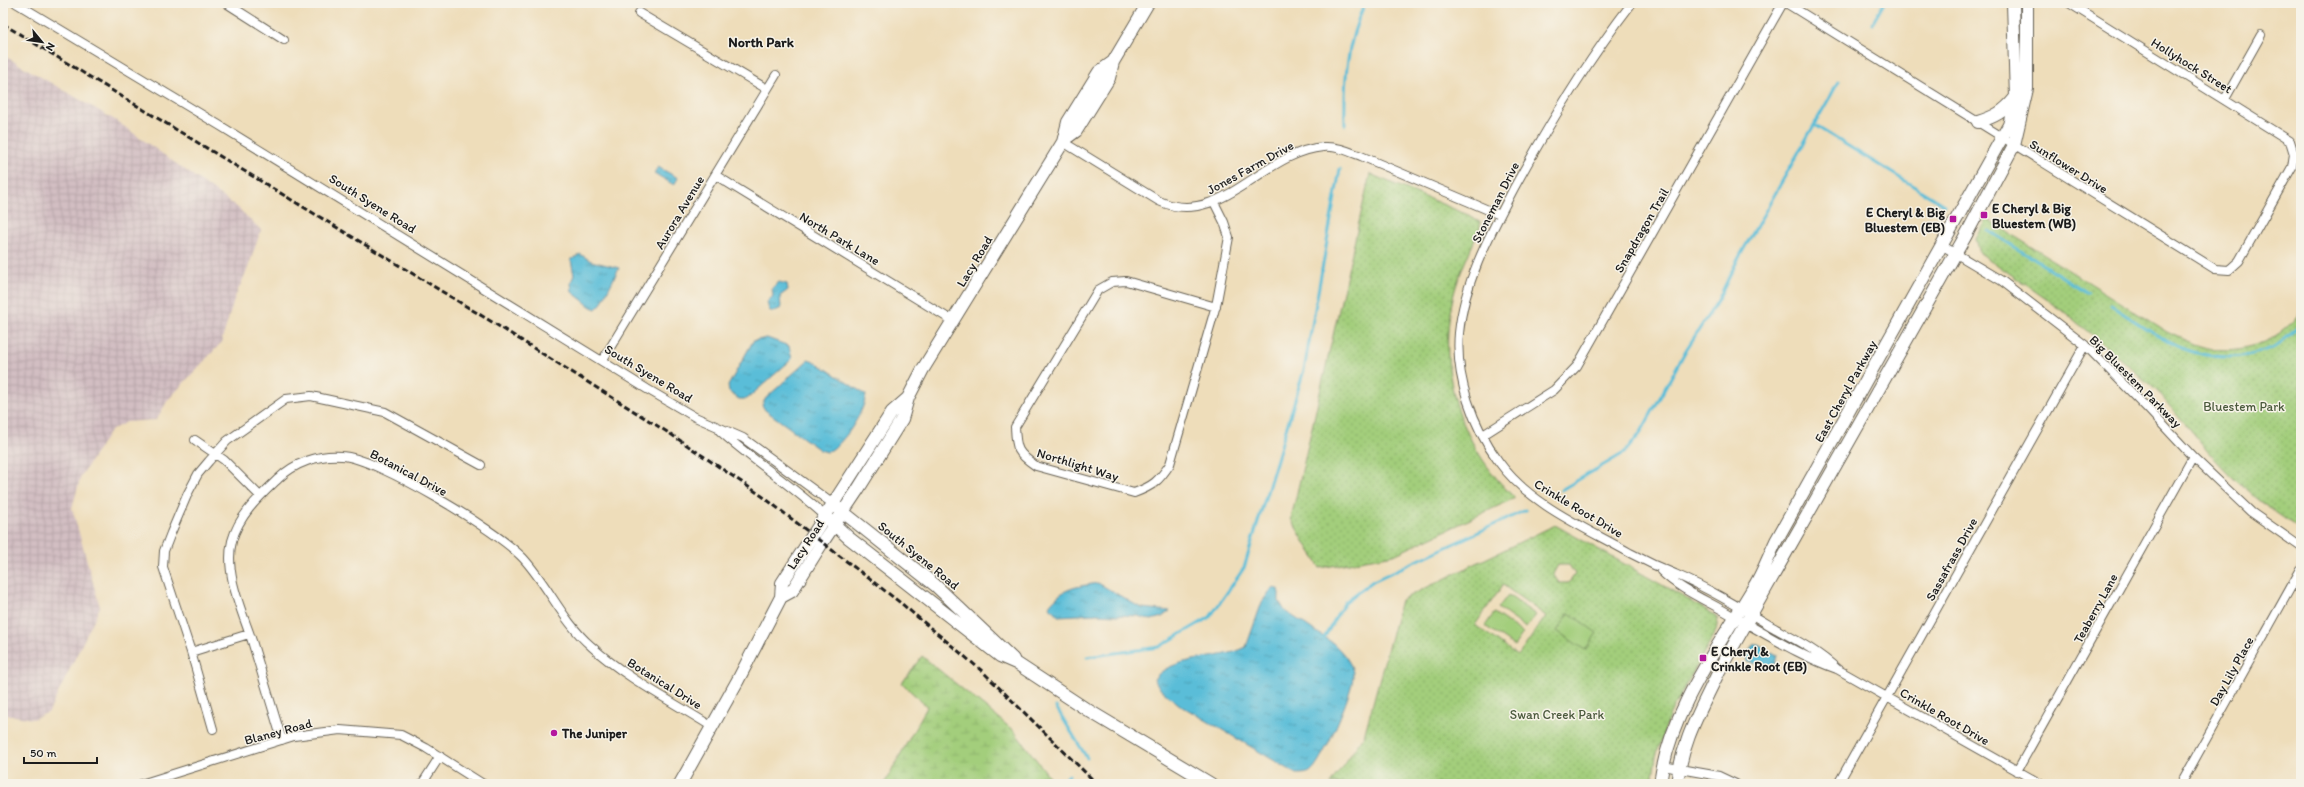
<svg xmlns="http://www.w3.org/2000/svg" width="2304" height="787" font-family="Itim,sans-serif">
<defs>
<pattern id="industrial-grid" width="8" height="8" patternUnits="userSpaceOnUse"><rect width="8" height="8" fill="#d2bec2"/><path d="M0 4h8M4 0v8" fill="none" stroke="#b4a3a6"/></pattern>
<pattern id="wetland-marsh" width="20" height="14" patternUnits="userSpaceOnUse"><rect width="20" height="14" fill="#a3ce7b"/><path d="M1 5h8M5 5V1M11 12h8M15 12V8" fill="none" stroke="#8cb06a"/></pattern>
<pattern id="park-dots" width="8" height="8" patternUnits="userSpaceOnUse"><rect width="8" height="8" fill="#a3ce7b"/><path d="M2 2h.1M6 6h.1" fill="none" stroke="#8cb06a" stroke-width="1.8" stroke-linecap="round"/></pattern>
<pattern id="water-ripples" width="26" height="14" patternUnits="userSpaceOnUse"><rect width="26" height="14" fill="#5abdd8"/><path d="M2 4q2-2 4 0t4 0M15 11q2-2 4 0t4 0" fill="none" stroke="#4a99ae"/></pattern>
</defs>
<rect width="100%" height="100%" fill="#f7f3e8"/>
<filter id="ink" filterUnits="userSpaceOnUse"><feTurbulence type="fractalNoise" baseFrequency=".025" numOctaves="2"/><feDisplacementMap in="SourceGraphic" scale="8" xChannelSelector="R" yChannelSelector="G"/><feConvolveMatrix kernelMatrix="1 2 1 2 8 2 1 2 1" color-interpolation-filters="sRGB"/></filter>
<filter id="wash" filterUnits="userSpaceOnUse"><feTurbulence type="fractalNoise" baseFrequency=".012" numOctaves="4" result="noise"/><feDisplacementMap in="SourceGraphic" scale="16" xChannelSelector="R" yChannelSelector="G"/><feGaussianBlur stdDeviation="0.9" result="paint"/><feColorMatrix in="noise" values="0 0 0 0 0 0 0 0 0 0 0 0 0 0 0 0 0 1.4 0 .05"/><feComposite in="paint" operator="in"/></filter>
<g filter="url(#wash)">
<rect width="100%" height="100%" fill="#eeddba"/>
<path fill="url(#industrial-grid)" d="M3,55L115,120L237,207L261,230L248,268L235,297L221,343L168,400L156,420L127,422L111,430L81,476L72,508L100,607L49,712L33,719L3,714Z"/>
<path fill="url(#wetland-marsh)" stroke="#60754c" d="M922,656L1014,731L1055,784H884L927,707L902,683Z"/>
<path fill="url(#park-dots)" stroke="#60754c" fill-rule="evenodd" d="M1370,174L1473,217L1480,222V228C1471,249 1461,269 1455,290C1434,366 1459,445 1515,498L1394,555L1320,568L1291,519Z
M1987,219L2167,332C2182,339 2197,346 2213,349C2247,353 2283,340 2301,310V530L2259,501L2234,479L2209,453L2157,391L2124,362L2062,310L1980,253L1976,239Z
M1555,525L1712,613L1718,619L1716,631L1670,714L1656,756L1652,784H1330L1364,736L1401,600ZM1558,565H1569L1575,574L1569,583H1559L1553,574ZM1503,585L1546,616L1518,656L1475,625Z"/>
<path fill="#a3ce7b" stroke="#60754c" d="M1508,595L1536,615L1526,628L1498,608Z
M1494,613L1523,633L1514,646L1485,626Z
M1569,613L1597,633L1585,650L1557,631Z"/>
<path fill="url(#water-ripples)" stroke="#3b6c7a" d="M658,167L678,178L674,185L654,173Z
M580,254L591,261L619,268L601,304L596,309L591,307L572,292L571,282L574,275L571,260Z
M779,282L787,284L788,290L780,296L781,308L773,312L769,310L767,302L773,296L772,288Z
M767,338L789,346L792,359L747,399H739L729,392L728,386L753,341Z
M808,360L817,363L866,395C864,412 843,446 827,452L820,450L765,410L762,405L766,398Z
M1098,583L1141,608L1170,611L1162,617L1151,620L1138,616L1097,614L1058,616L1049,606C1063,587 1076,587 1098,583Z
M1273,587L1279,590V601L1285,611L1333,643C1341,651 1354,664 1353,676C1353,692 1323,761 1311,771C1308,774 1301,774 1297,774L1180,705L1161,690L1154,679C1172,655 1221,661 1246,647L1262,602Z
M1754,644H1758L1777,655L1775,664L1768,666L1747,662L1746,656Z"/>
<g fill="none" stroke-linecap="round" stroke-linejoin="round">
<path stroke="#5abdd8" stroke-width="3" d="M1872,24L1884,3
M1345,125C1344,81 1346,44 1365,3
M1814,125L1944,205
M1989,231L2088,293
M2111,306C2133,319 2156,337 2179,347C2221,364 2272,361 2301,323
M1561,490L1624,453L1640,434L1686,350L1718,300L1737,261L1839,81
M1324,638L1345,602L1373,581L1526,510
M1087,657L1159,647L1210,617L1244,568L1304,370L1340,169
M1056,707L1087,758
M1060,784L1069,775"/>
</g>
</g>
<g filter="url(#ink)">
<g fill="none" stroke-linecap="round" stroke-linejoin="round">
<g stroke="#666053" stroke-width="10">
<path id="street" d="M16,3L219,125L647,389L695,417L743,438L833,504
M226,3L284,40
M1632,3C1587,61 1549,124 1514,188C1490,234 1464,282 1459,333C1455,377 1473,427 1499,462C1530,505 1586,528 1630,553C1645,561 1660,568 1675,574C1710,589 1744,610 1776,629C1798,641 1819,652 1837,669
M1786,3L2215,269L2229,270L2239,261L2292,167L2294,154L2290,141L2069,3
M639,13L767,89
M2225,99L2261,35
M1063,142L1159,201C1220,229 1263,152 1323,147C1337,146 1348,151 1361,156L1500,215
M715,175L953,321
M1214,202L1224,222L1229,237L1217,301L1213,316L1170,464C1159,481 1153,486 1134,493L1036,466C1017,453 1016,449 1015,427L1098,290L1112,282L1126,281L1216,307
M1943,246L2002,281L2085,345L2149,410L2193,457L2251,512L2301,547
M602,361L776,75
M720,431C753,461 792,485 825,516
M1483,435L1554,390L1577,366L1783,3
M195,440L224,460L260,496
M1661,571C1680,590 1708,601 1731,615C1766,634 1800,656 1837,669L2041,784
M249,634L191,652L163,567L164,551L171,533L188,493L198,474L209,461L227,441L286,399L311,396L385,412L481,465
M191,652L213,729
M282,740C272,707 262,674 252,641C242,611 224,573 232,541C239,515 259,497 278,479C294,463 319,454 342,456C378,458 498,531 523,558C548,585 563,622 591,646C627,679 670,700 711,726
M1663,766L1719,776L1736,784
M2017,771L2193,457
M141,784L294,736L340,730L401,735L426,748L483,784
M422,784L440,756
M1838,784L2085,345
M2181,784L2301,569"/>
</g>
<g stroke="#666053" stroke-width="14">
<path id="secondary" d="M1978,122C1994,117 2004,112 2015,98
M1065,139L1076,131L1109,78L1113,62L1148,3
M838,508L935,585L1013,659
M825,516L849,538L1000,656L1016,663L1086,709L1211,784
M781,597L792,591L822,543L857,491L902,419L908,398L923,369L1063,142L1068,122L1099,72L1113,62
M680,784L738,680L781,597L782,583L892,412L908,398
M1660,784C1669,713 1716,650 1752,590C1762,575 1768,558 1776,541L2009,125L2016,97L2013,3
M1677,784C1682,740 1701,710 1719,671L1966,235L2014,145L2027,89V3"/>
</g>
<use href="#street" stroke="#fff" stroke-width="8"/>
<use href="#secondary" stroke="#fff" stroke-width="12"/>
<path stroke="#1c1c1c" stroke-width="3" stroke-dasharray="6 3" stroke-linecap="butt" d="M3,24L492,322L672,435L762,496L902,604L982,671L1097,784"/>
</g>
</g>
<g fill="#b5179e" stroke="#f7f3e8" stroke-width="1.5">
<rect x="1980" y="211" width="8" height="8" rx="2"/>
<rect x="1949" y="215" width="8" height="8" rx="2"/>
<rect x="1699" y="654" width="8" height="8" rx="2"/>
<circle cx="554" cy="733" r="4"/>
</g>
<g text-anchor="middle" stroke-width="3" stroke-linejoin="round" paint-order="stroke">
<g font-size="13" fill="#1c1c1c" stroke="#f7f3e8">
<text transform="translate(2192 65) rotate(32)" y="5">Hollyhock Street</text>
<text transform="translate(2069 166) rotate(32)" y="5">Sunflower Drive</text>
<text transform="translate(1250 167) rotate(-29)" y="5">Jones Farm Drive</text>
<text transform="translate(1495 202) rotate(-63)" y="5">Stoneman Drive</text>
<text transform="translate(373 203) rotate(32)" y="5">South Syene Road</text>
<text transform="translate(679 212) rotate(-59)" y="5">Aurora Avenue</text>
<text transform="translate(1641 230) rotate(-60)" y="5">Snapdragon Trail</text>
<text transform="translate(840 238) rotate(31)" y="5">North Park Lane</text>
<text transform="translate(974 261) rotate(-59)" y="5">Lacy Road</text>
<text transform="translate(649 373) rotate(31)" y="5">South Syene Road</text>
<text transform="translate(2136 381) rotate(45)" y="5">Big Bluestem Parkway</text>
<text transform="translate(1845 391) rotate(-61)" y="5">East Cheryl Parkway</text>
<text transform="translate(1078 464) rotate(17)" y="5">Northlight Way</text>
<text transform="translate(409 472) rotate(28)" y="5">Botanical Drive</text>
<text transform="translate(1579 508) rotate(31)" y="5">Crinkle Root Drive</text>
<text transform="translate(805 544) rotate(-57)" y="5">Lacy Road</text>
<text transform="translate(919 555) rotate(39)" y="5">South Syene Road</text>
<text transform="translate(1951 559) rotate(-61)" y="5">Sassafrass Drive</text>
<text transform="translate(2095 608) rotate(-61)" y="5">Teaberry Lane</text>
<text transform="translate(2231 671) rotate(-61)" y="5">Day Lily Place</text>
<text transform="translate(665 683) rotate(32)" y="5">Botanical Drive</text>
<text transform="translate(1945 716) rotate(30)" y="5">Crinkle Root Drive</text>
<text transform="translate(278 731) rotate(-15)" y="5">Blaney Road</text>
</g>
<g font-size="13" font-weight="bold" fill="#1c1c1c" stroke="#f7f3e8" text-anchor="start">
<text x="1992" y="213">E Cheryl &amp; Big<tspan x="1992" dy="15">Bluestem (WB)</tspan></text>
<text x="1945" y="217" text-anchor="end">E Cheryl &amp; Big<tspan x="1945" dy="15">Bluestem (EB)</tspan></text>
<text x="1711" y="656">E Cheryl &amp;<tspan x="1711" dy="15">Crinkle Root (EB)</tspan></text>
<text x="562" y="738">The Juniper</text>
</g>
<g font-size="13" fill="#4b5a3d" stroke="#f7f3e8">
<text x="2244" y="411">Bluestem Park</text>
<text x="1557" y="719">Swan Creek Park</text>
</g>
<g font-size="14" font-weight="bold" fill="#1c1c1c" stroke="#f7f3e8">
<text x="761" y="47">North Park</text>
</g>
</g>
<rect width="2304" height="787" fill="none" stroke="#f7f3e8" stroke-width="16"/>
<g transform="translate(42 42) rotate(119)" stroke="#f7f3e8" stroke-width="3" paint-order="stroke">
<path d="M0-3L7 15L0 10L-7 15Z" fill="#1c1c1c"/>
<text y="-6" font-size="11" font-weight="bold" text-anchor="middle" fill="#1c1c1c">N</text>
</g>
<path d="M24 757v6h73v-6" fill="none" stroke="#1c1c1c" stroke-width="2"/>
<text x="30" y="757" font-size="12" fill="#1c1c1c" stroke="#f7f3e8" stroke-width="3" paint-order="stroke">50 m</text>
</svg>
